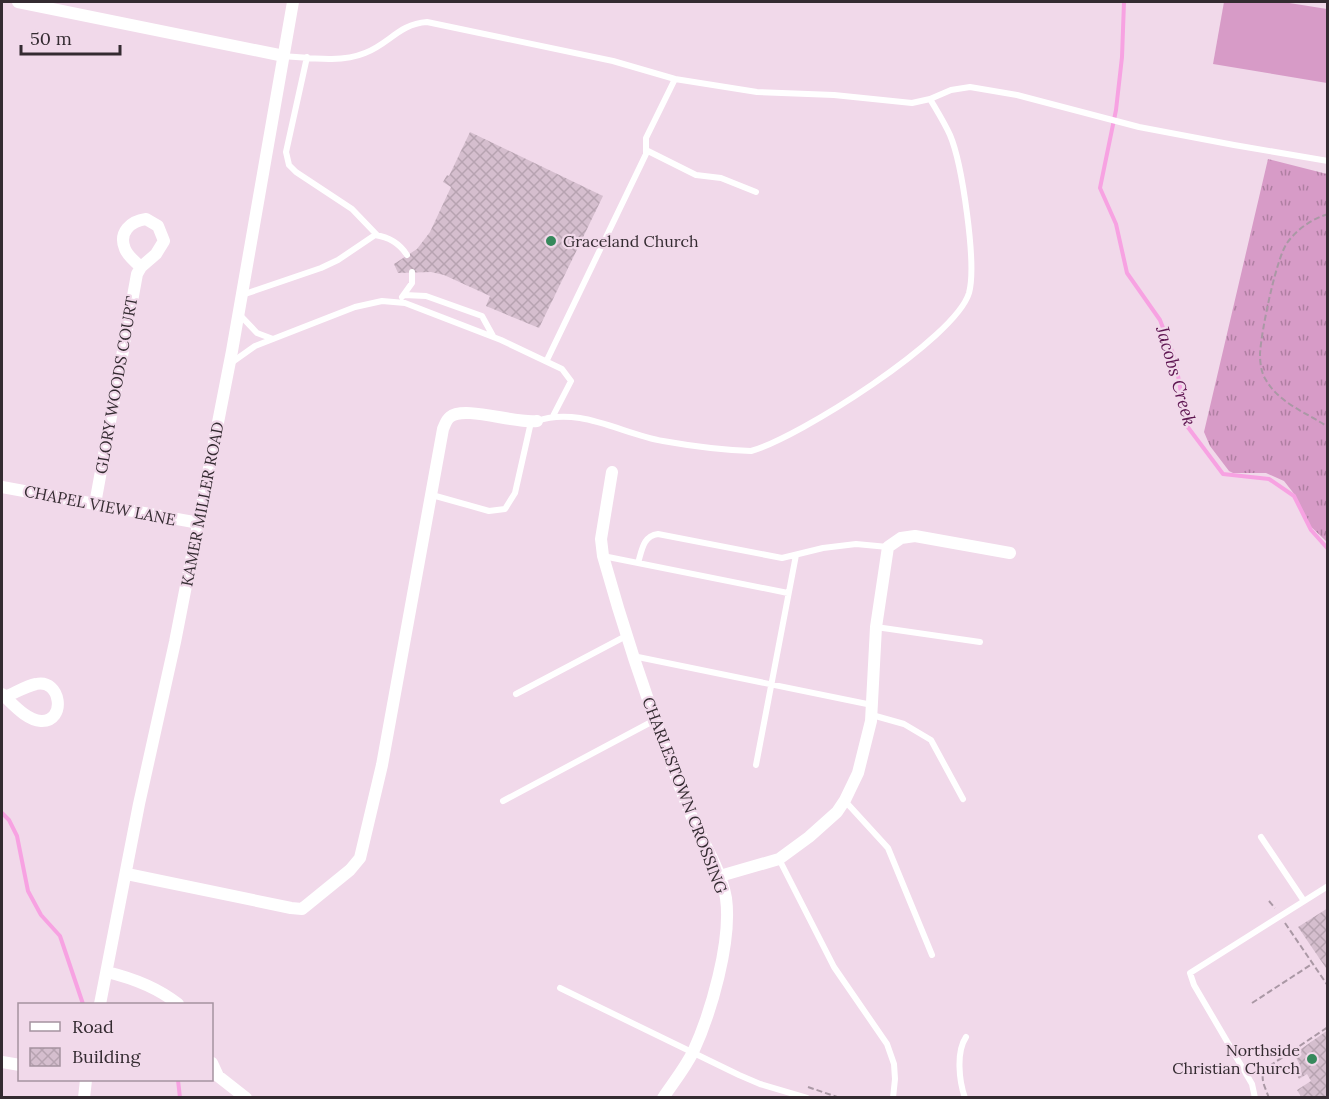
<svg xmlns="http://www.w3.org/2000/svg" width="1329" height="1099" font-family="Lora,serif">
<defs>
<pattern id="grass-tufts" width="24" height="20" patternUnits="userSpaceOnUse" patternTransform="scale(1.5)"><rect width="24" height="20" fill="#d79bc7"/><path d="M3 7l-1-3M5 7V3M7 7l1-3M15 17l-1-3M17 17v-4M19 17l1-3" fill="none" stroke="#af7fa2"/></pattern>
<pattern id="building-cross-hatch" width="8" height="8" patternUnits="userSpaceOnUse" patternTransform="scale(1.5)"><rect width="8" height="8" fill="#d5bece"/><path d="M0 0l8 8M0 8l8-8" fill="none" stroke="#b7a3b1"/></pattern>
</defs>
<rect width="100%" height="100%" fill="#f1d9ea"/>
<path fill="url(#grass-tufts)" d="M1268,159L1327,174V542L1305,521L1295,495L1284,481L1266,473H1233L1229,471L1210,446L1204,432Z"/>
<path fill="#d79bc7" d="M1224,2H1283L1327,9V83L1213,64Z"/>
<g fill="none" stroke-linecap="round" stroke-linejoin="round">
<path stroke="#f7a2e2" stroke-width="4" d="M1124,2L1122,57L1116,110L1100,188L1116,224L1127,273L1160,320L1175,359L1187,426L1223,474L1269,479L1294,496L1311,530L1328,549
M2,813L9,820L17,836L28,891L41,915L60,936L83,1004
M178,1080L180,1098"/>
</g>
<path fill="url(#building-cross-hatch)" d="M470,132L603,196L539,328L486,306L490,296L444,275L431,272L398,273L394,264L417,249L430,232L451,187L443,182L447,175L449,176Z
M1328,908V971L1298,927Z
M1328,1030V1098H1302L1297,1090L1311,1081L1307,1074L1299,1079L1294,1069L1300,1065L1294,1054Z"/>
<g fill="none" stroke-linecap="round" stroke-linejoin="round">
<path stroke="#aa98a5" stroke-width="2" stroke-dasharray="6 3" stroke-linecap="butt" d="M1328,214C1312,219 1297,229 1287,243C1276,259 1261,332 1260,354C1260,362 1261,373 1266,380C1279,403 1307,413 1328,427
M1269,901L1275,908
M1285,923L1328,986
M1252,1003L1312,964
M808,1087L840,1098
M1269,1098C1266,1089 1259,1078 1265,1069L1328,1027"/>
<path stroke="#fff" stroke-width="6" d="M284,56C310,58 341,63 365,53C389,44 399,24 427,22L613,61L675,79L757,92L834,95L912,103L930,99L951,90L970,87L1017,95L1139,127L1234,145L1328,161
M307,57L286,152L289,165L296,172L352,209L377,235
M646,150L696,175L721,178L756,192
M242,295L321,268L338,260L375,235C389,237 400,244 407,255
M404,295L426,296L482,316L493,336
M402,297L412,283V272
M239,314L257,333L273,339
M547,360L646,154V138L675,79
M231,363L255,346L355,307L382,301L405,303L501,340L562,369L571,381L553,416
M537,421C579,406 622,434 663,441C691,446 722,450 751,451C798,438 955,339 969,293C977,264 962,163 950,135C944,122 937,111 930,99
M432,495L489,511L505,509L515,493L531,422
M603,556L788,593
M638,563C642,550 643,536 658,534L782,558L823,548L856,544L888,547
M876,627L980,642
M633,656L872,705
M516,694L626,636
M872,715L904,724L931,740L963,799
M756,765L796,555
M503,801L655,720
M845,801L888,848L932,955
M1261,837L1304,901
M779,859L834,967L887,1044L894,1064L895,1079L893,1098
M560,988L739,1075L760,1084L807,1098
M965,1098C959,1081 956,1052 966,1037
M1255,1098L1252,1084L1194,985L1190,973L1328,886"/>
<path stroke="#fff" stroke-width="12" d="M18,2L284,56
M146,219L158,226L164,241L156,254L141,267C135,262 128,256 125,249C118,232 131,221 146,219Z
M612,472L601,539L603,556C627,642 656,727 689,810C700,839 720,866 726,898C732,941 711,1013 693,1052C685,1068 673,1083 663,1098
M2,487L199,523
M95,504L137,274L141,267
M2,694C12,703 26,720 41,721C67,722 61,678 36,684C26,686 15,693 5,697
M127,874L291,908L302,909L350,870L360,858L382,765L443,429C445,425 446,420 450,417C464,405 515,424 537,421
M720,876L779,859L809,837L837,812L845,800L858,773L871,721L876,627L888,547L901,538L915,536L1010,553
M107,972C132,978 158,988 178,1004
M100,1004L139,804L175,642L232,351L293,2
M2,1062L20,1065
M212,1063L218,1076L246,1098
M84,1098L86,1080"/>
</g>
<g fill="#36895c" stroke="#f1d9ea" stroke-width="2">
<circle cx="551" cy="241" r="6"/>
<circle cx="1312" cy="1059" r="6"/>
</g>
<g text-anchor="middle" stroke-width="4.5" stroke-linejoin="round" paint-order="stroke">
<g font-size="16" fill="#342b31" stroke="#f1d9ea" text-anchor="start">
<text x="563" y="247">Graceland Church</text>
<text x="1300" y="1056" text-anchor="end">Northside<tspan x="1300" dy="18">Christian Church</tspan></text>
</g>
<g font-size="16" fill="#342b31" stroke="#f1d9ea">
<text transform="translate(116 385) rotate(-80)" y="6">GLORY WOODS COURT</text>
<text transform="translate(202 504) rotate(-79)" y="6">KAMER MILLER ROAD</text>
<text transform="translate(100 505) rotate(11)" y="6">CHAPEL VIEW LANE</text>
<text transform="translate(685 795) rotate(69)" y="6">CHARLESTOWN CROSSING</text>
</g>
<g font-size="18" font-style="italic" fill="#5e1551" stroke="#f1d9ea">
<text transform="translate(1176 376) rotate(74)" y="6">Jacobs Creek</text>
</g>
</g>
<rect width="1329" height="1099" fill="none" stroke="#342b31" stroke-width="6"/>
<rect x="18" y="1003" width="195" height="78" fill="#f1d9ea" stroke="#a593a0" stroke-width="1.5"/>
<rect x="30" y="1022" width="30" height="9" fill="#ffffff" stroke="#a593a0" stroke-width="1.5"/>
<text x="72" y="1033" font-size="18" fill="#342b31">Road</text>
<rect x="30" y="1048" width="30" height="18" fill="url(#building-cross-hatch)" stroke="#a593a0" stroke-width="1.5"/>
<text x="72" y="1063" font-size="18" fill="#342b31">Building</text>
<path d="M21 45v9h99v-9" fill="none" stroke="#342b31" stroke-width="3"/>
<text x="30" y="45" font-size="18" fill="#342b31" stroke="#f1d9ea" stroke-width="4.5" paint-order="stroke">50 m</text>
</svg>
